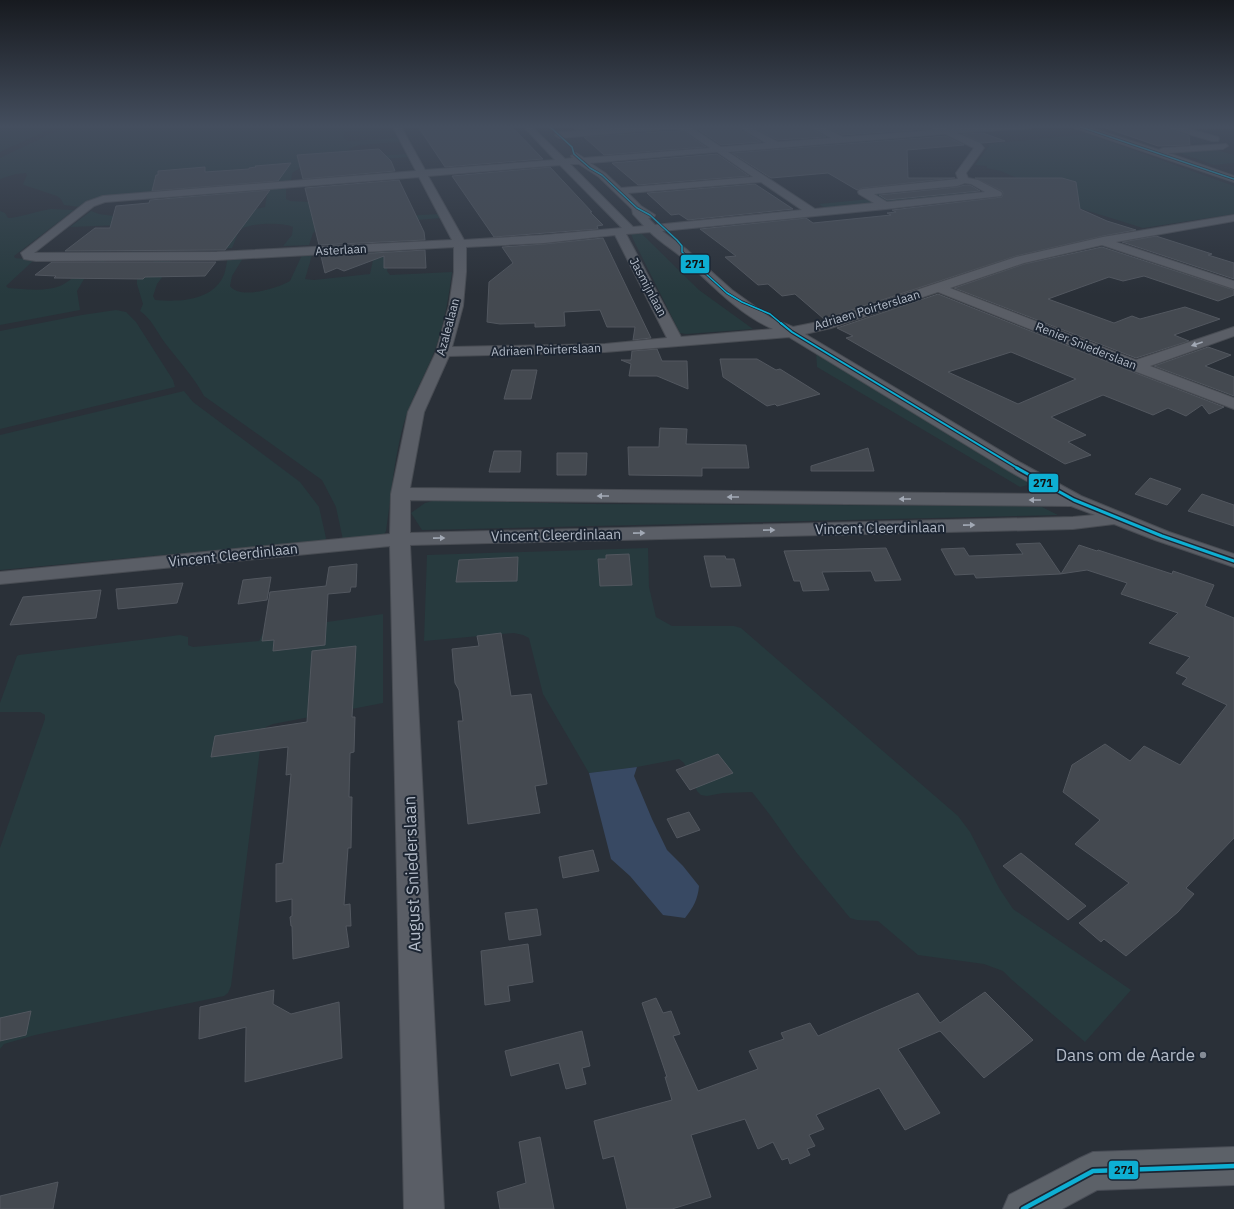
<svg xmlns="http://www.w3.org/2000/svg" width="1234" height="1209" font-family="'IBM Plex Sans',sans-serif">
<rect width="100%" height="100%" fill="#2a3038"/>
<path fill="#273a3e" d="M0,125H59L0,152Z
M69,125H254L257,128L288,125H340L344,129L391,126L393,128L346,132L343,134L345,139L349,141L398,138L400,142L359,145L348,149L371,156L407,154L408,157L370,160L355,172L356,176L344,177L342,167L303,166L292,173L291,181L100,197L89,200L80,207L64,205L61,199L57,196L24,185L23,184L27,175L26,173L16,174L0,179V158Z
M1088,134L1234,186V214L1143,228L1034,194L1049,192L1001,171L987,168V166L975,165L990,145L988,144Z
M910,136L914,139L806,147L802,145Z
M1211,148L1234,155V163L1214,165L1174,151Z
M963,185L983,195L891,203L885,201L874,195L880,192Z
M288,186L286,189V199L290,201L310,202L405,216L439,214L440,218L317,229L313,233L309,245L283,246L292,235L293,227C283,222 253,223 243,228C237,232 235,242 232,248L208,249L121,225L70,227L91,211L99,214L114,216L170,201L165,196L256,189L248,211L265,207L267,195L272,187Z
M870,199L876,203L828,210L819,204Z
M51,209L74,210L14,256L15,258L34,260L6,286L8,288C24,289 45,292 60,286C78,278 84,260 107,260L84,279L77,291L80,310L0,325V211L5,213L8,218C13,219 42,210 51,209Z
M632,233L642,234L699,290L753,329L686,334L680,333L633,239L631,234Z
M375,251H390L387,271L390,275L452,272C449,295 445,319 438,341C429,370 411,396 403,426C394,460 391,496 386,531L383,536L343,540L336,507L322,480L204,396C194,377 179,361 165,343C157,332 151,318 140,311L143,304L137,284V276L155,260H172L169,263L167,271L157,284L153,296L155,300C179,302 211,301 223,277C226,271 226,264 228,258H243L232,276L230,286C240,300 278,288 290,281L302,255H312L305,279L314,280L370,274Z
M116,310L126,312L136,322L173,380L175,387L0,429V331L82,315Z
M816,351L1032,484L1020,487L817,367Z
M184,391L193,402L300,482L319,507L326,538L324,543L173,554L0,570V435Z
M436,500L588,504L1009,506L1042,507L1058,515L422,530L411,513L425,503Z
M648,548L649,587L656,617L672,626H734L741,628L958,816L970,832L999,888L1013,909L1131,990L1085,1042L1012,980L1003,971L984,964L918,955L878,921L857,920L850,918L796,852L770,815L752,792L723,793L707,796L701,795L697,791L684,763L679,759L637,767L589,773L543,694L529,638L523,635L514,633L424,641L427,555Z
M383,614V703L273,724L266,727L262,733L231,986L228,993L224,996L35,1035L4,1044L0,1049V848L45,719V715L40,712H0V703L17,656L19,655L180,635L188,637V645L193,647L259,641L264,631Z"/>
<path fill="#384963" d="M637,767L634,776L652,819L667,850L683,866L699,886C698,899 693,908 685,918L663,915L630,876L611,859L589,773Z"/>
<path fill="#444950" stroke="#52575f" fill-rule="evenodd" d="M417,125H510L543,159L445,167Z
M570,125H621L623,126L575,129Z
M716,125H736L737,128L761,142L721,145L693,126Z
M748,125H809L810,128L826,137L778,140Z
M821,125H927L929,129L843,135Z
M1107,125H1163L1165,128L1189,136L1190,145L1158,146L1106,128Z
M671,131L684,132L706,147L604,155L584,137Z
M983,133L1005,141L982,143L963,134Z
M945,136L964,145L907,150L908,178H955L863,188L857,190L828,173L771,178L732,153Z
M379,149L391,161L395,171L303,179L297,155Z
M717,154L749,176L638,185L612,163Z
M291,163L278,181L152,191L156,175H158V171L205,167V172L249,169V168L256,167L255,166Z
M550,167L592,212H590L603,225L597,226L598,229L494,237L452,176Z
M975,178H1062L1076,182L1080,209L1107,221L1136,230L1103,236L1016,256L824,319L795,294L782,296L768,284L758,285L725,257L736,256L700,229L806,218L813,223L891,215L887,213L896,212L892,210L1002,197L1003,193L1002,191Z
M399,180L424,232L425,240L319,245L305,188Z
M755,184L793,209L688,220L679,214L671,215L647,193Z
M965,185H970L980,191L887,200L879,195L957,187Z
M270,190L225,250L65,251L95,228H110L116,206L149,203L150,200Z
M1156,236L1212,254L1208,255L1234,263V279L1122,242Z
M603,238L651,338L633,340L635,327H607L600,310L564,312L565,326L535,327V323L500,324L487,322L489,282L513,263L502,247L544,244Z
M1102,247L1234,290V295L1218,301L1144,276L1123,281L1109,277L1048,299L1114,323L1132,316L1140,319L1185,307L1220,319L1174,335L1189,341L1136,358L954,288L1024,264Z
M425,250L426,268H384V256L344,271L337,268L325,273L321,256Z
M52,262H216L205,276L145,277L143,279L54,278L56,276L35,275Z
M938,294L1128,370L1224,407L1209,414L1202,405L1186,416L1168,408L1153,415L1103,395L1051,417L1086,435L1068,442L1091,455L1065,464L846,338L853,336L837,328ZM1011,352L1076,379L1018,404L948,372Z
M1208,347L1231,355L1205,366L1234,377V396L1154,366Z
M657,349L662,361H687L688,389L657,376H629L631,364L621,360H631L632,351Z
M720,359H757L776,370L780,369L820,394L777,406L775,404L767,406L723,377Z
M512,370H537L531,399H504Z
M660,428L687,429L686,444L746,445L749,468H702V476L629,475L628,447H659Z
M868,448L874,471H811V466Z
M494,451H521L520,472H489Z
M557,453H587L586,475H557Z
M1150,478L1181,489L1167,505L1135,494Z
M1202,494L1234,505V526L1188,511Z
M1040,543L1061,574L1079,545L1097,551L1098,550L1172,574L1173,571L1214,585L1205,606L1234,618V838L1186,888L1194,894L1178,912L1126,956L1104,939L1101,942L1079,923L1129,883L1075,844L1100,820L1063,792L1072,765L1105,744L1130,761L1144,746L1180,765L1227,705L1182,684L1187,678L1176,673L1190,657L1149,643L1178,613L1121,594L1127,583L1087,570L1060,574L976,578L974,574L955,575L941,549L964,548L969,556L1023,554L1016,544Z
M886,548L901,580L875,581L871,571L822,572L829,590L803,591L800,581H794L784,551Z
M629,554L632,585L600,586L598,559H606V555Z
M704,556H725L726,559H734L741,586L711,587Z
M518,557L517,581L456,582L459,560Z
M357,564L356,587H351L350,592L328,594L325,645L273,651L274,640L262,641L270,592L326,586L329,567Z
M271,577L267,600L238,604L243,580Z
M183,583L177,603L118,609L116,589Z
M101,590L96,618L10,625L23,597Z
M501,633L511,696L531,694L547,784L535,786L540,813L468,824L458,721H463L459,690L455,683L452,649L479,646L477,636Z
M356,646L352,717H355L354,752L350,753L349,797H352L351,848H348L344,905L350,904L351,926H346L349,947L293,959L292,926H291L290,917L292,916V899L276,902V864L283,863L291,774L286,775L288,747L211,757L215,736L307,722L312,651Z
M718,754L733,773L690,790L676,770Z
M689,812L700,830L677,838L667,819Z
M593,850L599,871L563,878L559,857Z
M1021,853L1053,879L1086,906L1068,920L1003,866Z
M537,909L541,935L509,940L505,913Z
M528,944L533,982L508,986L510,1001L485,1005L481,951Z
M274,990L273,1004L291,1014L339,1002L342,1058L245,1082L246,1027L199,1039L200,1007Z
M985,992L1033,1040L984,1078L940,1031L898,1049L940,1113L905,1130L879,1088L816,1115L824,1129L809,1135L815,1146L807,1149L810,1155L790,1164L788,1158L782,1160L773,1142L758,1149L745,1119L691,1135L711,1197L672,1209H627L614,1156L603,1159L594,1121L672,1100L665,1077H667L642,1003L656,998L663,1013L671,1011L680,1034L673,1036L698,1091L758,1069L749,1051L784,1039L781,1033L810,1023L818,1036L918,993L940,1023Z
M31,1011L26,1035L0,1041V1018Z
M582,1031L590,1066L582,1068L586,1084L566,1089L559,1063L511,1076L505,1051Z
M540,1137L554,1209H500L497,1192L526,1183L519,1142Z
M58,1182L53,1209H0V1196Z"/>
<g fill="none" stroke-linecap="round" stroke-linejoin="round">
<g stroke="#484c53" stroke-width="2">
<path id="minor" d="M392,125H400L425,170L555,160L522,125H530L565,159L573,158L571,156L576,153L584,158L710,148L685,131L671,129L559,138L555,135L559,132L658,125H677L691,127L721,147L766,143L738,127L737,125H746L778,142L831,138L811,127L810,125H819L843,137L935,130L929,127L928,125H938L948,129L1002,125H1035L1034,127L1031,128L957,133L980,143L984,148L966,173L968,178L978,180L1001,192L1002,194L1001,196L886,209L662,231L686,249L732,290L771,318L793,327L823,321L1016,257L1103,237L1234,215V221L1116,242L1234,281V289L1102,245L1024,263L950,288L1136,360L1234,327V336L1150,366L1234,398V409L1129,369L938,292L831,328L805,334L1021,463L1081,496L1169,532L1234,554V567L1155,540L1114,524L1073,529L410,545L444,1209H404L390,546L0,584V572L390,534L391,494L408,412L436,352L449,306L454,272V247L217,260L36,261L24,259L21,253L86,202L103,196L416,171ZM945,134L974,148L956,173L958,179L863,189L859,190L858,192L859,194L874,203L815,209L728,152ZM717,152L753,177L621,188L605,173L590,163ZM570,164H579L599,177L632,209L633,214L644,226L633,227ZM560,165L622,228L544,235L464,240L428,176ZM419,177L452,240L217,252L34,253L94,206L105,202ZM761,182L802,210L655,225L648,218L654,217L655,215L641,206L628,193ZM965,183L971,184L985,192L887,202L874,194L957,186ZM650,232C659,241 669,247 679,255C709,281 736,313 773,329L681,337L626,234ZM615,235L667,338L605,344L452,347L463,306L466,272V247L544,243ZM789,337L1009,471L1050,494L410,488L424,412L449,356L605,352ZM410,500L1071,506L1095,515L1073,517L410,533Z
M1071,125H1082L1159,150L1163,148L1226,144L1228,146L1223,149L1168,153L1234,176V182L1072,127Z
M1164,125H1175L1218,137L1219,139L1218,141H1212L1165,127Z
M1187,125H1234V128H1191Z"/>
</g>
<g stroke="#484c55" stroke-width="2">
<path id="major" d="M1234,1147V1185L1097,1190L1062,1209H1003L1009,1195L1080,1158L1093,1152Z"/>
</g>
<use href="#minor" fill="#5a5e66" fill-rule="evenodd"/>
<use href="#major" fill="#5c6168" fill-rule="evenodd"/>
<g stroke="#1d2633" stroke-width="3">
<path id="bus-1-far3" d="M548,125L572,147L574,154L590,168L602,175L637,208L650,215L677,240L682,246V252L727,293L742,302L770,314L782,324
M1075,125L1234,179"/>
</g>
<g stroke="#1d2633" stroke-width="4">
<path id="bus-1-far2" d="M781,323L792,332L1019,469"/>
</g>
<g stroke="#1d2633" stroke-width="6">
<path id="bus-1-far1" d="M1017,468L1074,500L1162,536L1234,561"/>
</g>
<g stroke="#1d2633" stroke-width="8">
<path id="bus-1" d="M1023,1209L1093,1171L1234,1166"/>
</g>
<use href="#bus-1-far3" stroke="#0dafd3" stroke-width="1.5"/>
<use href="#bus-1-far2" stroke="#0dafd3" stroke-width="2"/>
<use href="#bus-1-far1" stroke="#0dafd3" stroke-width="3"/>
<use href="#bus-1" stroke="#0dafd3" stroke-width="4.5"/>
</g>
<defs><path id="oneway-solid" d="M-6-.8H1V-3.2L6.5 0L1 3.2V.8H-6Z"/></defs>
<g fill="#a2a9b5">
<use href="#oneway-solid" transform="translate(1197 344) rotate(161)"/>
<use href="#oneway-solid" transform="translate(603 496) rotate(-180)"/>
<use href="#oneway-solid" transform="translate(733 497) rotate(-180)"/>
<use href="#oneway-solid" transform="translate(905 499) rotate(-180)"/>
<use href="#oneway-solid" transform="translate(1035 500) rotate(-180)"/>
<use href="#oneway-solid" transform="translate(969 525) rotate(-1)"/>
<use href="#oneway-solid" transform="translate(769 530) rotate(-1)"/>
<use href="#oneway-solid" transform="translate(639 533) rotate(-1)"/>
<use href="#oneway-solid" transform="translate(439 538) rotate(-1)"/>
</g>
<linearGradient id="sky" x2="0" y2="1"><stop stop-color="#171a1f"/><stop offset="0.43" stop-color="#444e5e"/><stop offset="1" stop-color="#444e5e" stop-opacity="0"/></linearGradient>
<rect width="1234" height="294" fill="url(#sky)"/>
<circle fill="#848b96" stroke="#1d2633" stroke-width="1.5" cx="1203" cy="1055" r="4"/>
<g text-anchor="middle" stroke-width="4" stroke-linejoin="round" paint-order="stroke">
<g font-size="12" fill="#b4bcc9" stroke="#1d2633">
<text transform="translate(341 250) rotate(-3)" y="4">Asterlaan</text>
<text transform="translate(648 287) rotate(62)" y="4">Jasmijnlaan</text>
<text transform="translate(867 310) rotate(-17)" y="4">Adriaen Poirterslaan</text>
<text transform="translate(448 327) rotate(-75)" y="4">Azalealaan</text>
<text transform="translate(1086 346) rotate(22)" y="4">Renier Sniederslaan</text>
<text transform="translate(546 350) rotate(-2)" y="4">Adriaen Poirterslaan</text>
</g>
<g font-size="14" fill="#b4bcc9" stroke="#1d2633">
<text transform="translate(880 528) rotate(-1)" y="5">Vincent Cleerdinlaan</text>
<text transform="translate(556 535) rotate(-1)" y="5">Vincent Cleerdinlaan</text>
<text transform="translate(233 555) rotate(-6)" y="5">Vincent Cleerdinlaan</text>
</g>
<g font-size="17" fill="#b4bcc9" stroke="#1d2633">
<text transform="translate(412 874) rotate(-92)" y="6">August Sniederslaan</text>
</g>
<g font-size="17" fill="#b4bcc9" stroke="#1d2633" text-anchor="end">
<text x="1195" y="1061">Dans om de Aarde</text>
</g>
</g>
<g stroke="#1d2633" stroke-width="1.5">
<rect x="680" y="254" width="30" height="20" rx="4" fill="#0dafd3"/>
<rect x="1028" y="473" width="31" height="20" rx="4" fill="#0dafd3"/>
<rect x="1108" y="1160" width="31" height="20" rx="4" fill="#0dafd3"/>
</g>
<g font-size="11" text-anchor="middle" font-weight="bold" fill="#111">
<text x="695" y="268">271</text>
<text x="1043" y="487">271</text>
<text x="1124" y="1174">271</text>
</g>
</svg>
